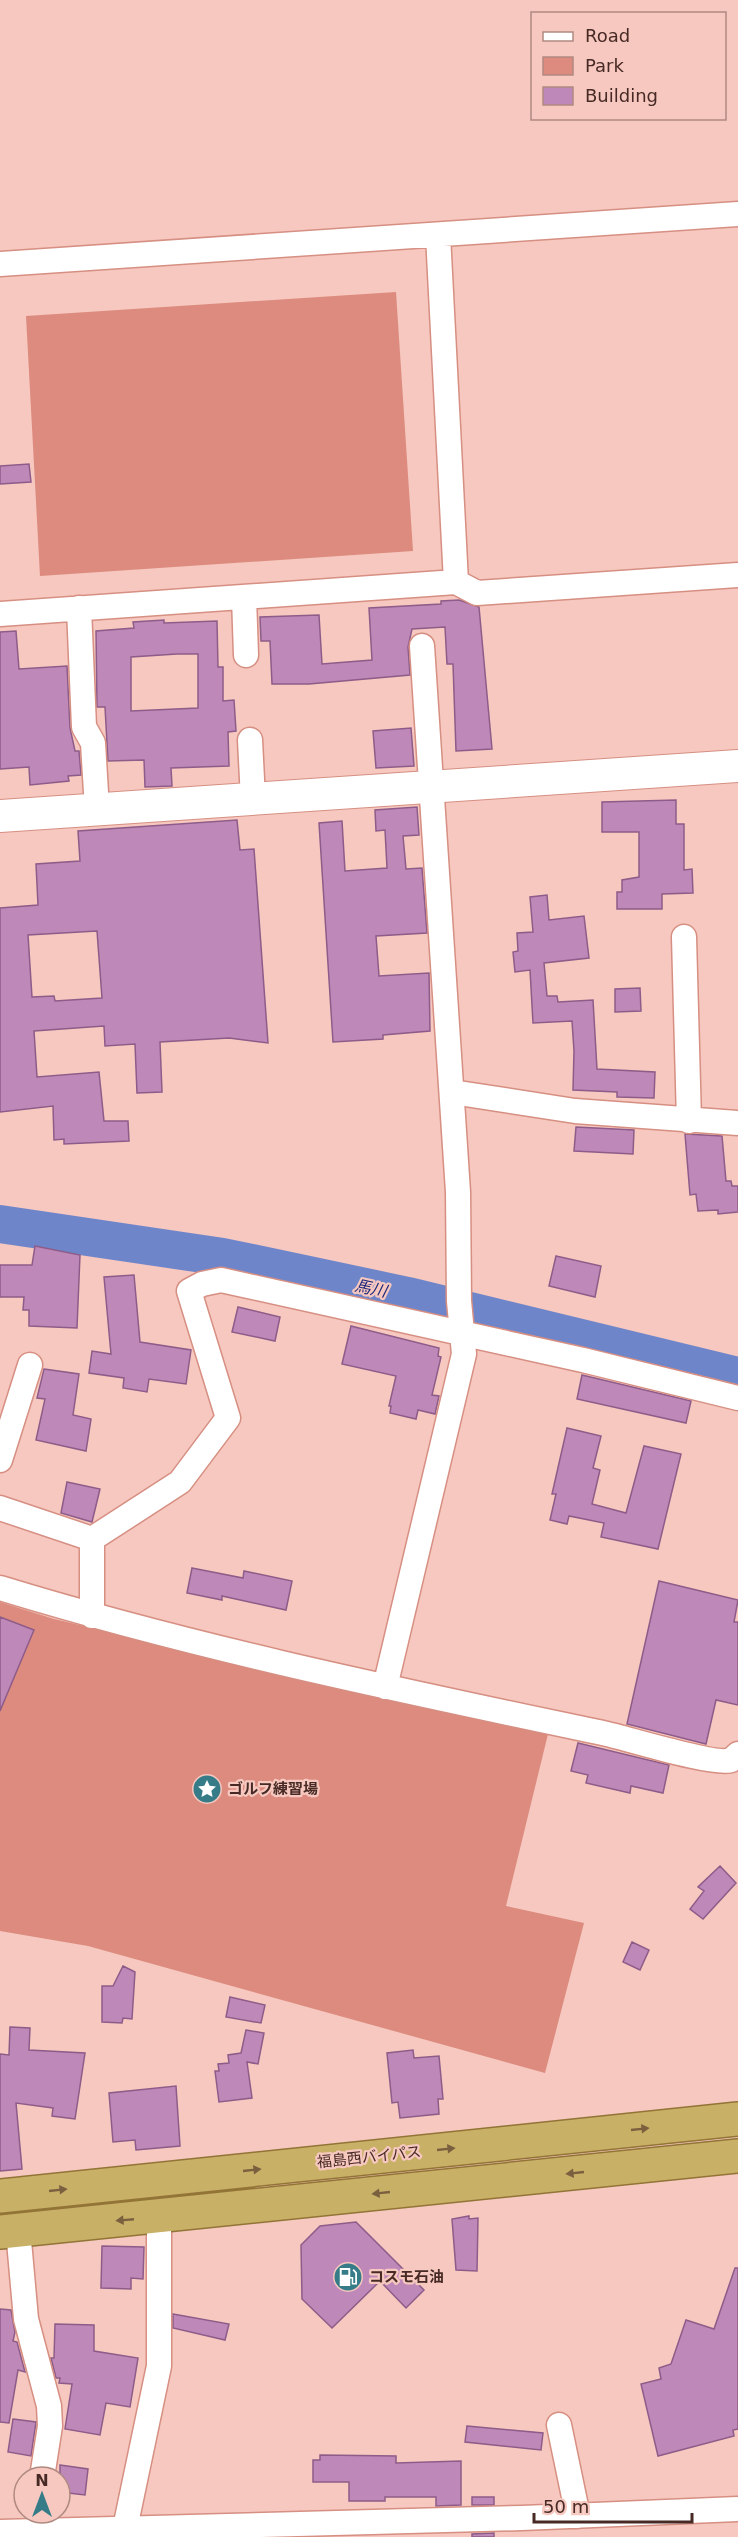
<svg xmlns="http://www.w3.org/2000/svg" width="738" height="2537" font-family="'DejaVu Sans','Noto Sans JP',sans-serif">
<rect width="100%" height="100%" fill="#f6c8bf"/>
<path fill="#dc8b7e" d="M396,292L413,551L40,576L26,316Z
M0,1602L54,1619L548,1734L506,1906L584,1923L545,2073L88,1946L0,1931Z"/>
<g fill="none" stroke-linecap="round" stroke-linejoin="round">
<path stroke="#6f85ca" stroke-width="38" d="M0,1224L223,1257L408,1296L738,1376"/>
</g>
<path fill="#be89b8" stroke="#8e5c89" stroke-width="1.5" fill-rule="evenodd" d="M29,464L31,482L0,484V466Z
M459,600L479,607L492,749L456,751L453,664H447L445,627L412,629L408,647L410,675L309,684H272L270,641H261L260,617L319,615L322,664L372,660L369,608L441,604V601Z
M164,620V623L217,621L218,667H223V701L234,700L236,731L228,732L229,766L171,768L172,786L145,787L144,760L108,761L105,707H97L96,631L134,628L133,622ZM177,654H198V708L131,711V657Z
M16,631L19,669L67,666L70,728L75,751H79L81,775L68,776L69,781L30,785L29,767L0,769V632Z
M411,728L414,766L376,768L373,731Z
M676,800V824H684V870L692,869L693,893L662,894V909H617V892H622V880L639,877V832H602V802Z
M417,807L419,835L403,836L406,869L422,868L427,933L376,936L379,976L429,973L430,1031L383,1035V1039L333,1042L319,823L342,821L345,871L387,868L385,830L376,831L375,810Z
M237,820L240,850L254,849L268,1043L229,1038L160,1042L162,1092L137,1093L135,1044L105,1046L104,1026L34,1031L37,1077L99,1072L104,1121H128L129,1141L64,1144V1139L54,1140L53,1106L0,1112V908L38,905L36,864L80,861L78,831ZM97,931L102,998L55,1001L54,996L32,997L28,935Z
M547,895L549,920L584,916L589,958L544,963L547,996H557L558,1002L593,1000L597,1069L655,1072L654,1098L617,1097V1092L573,1090L574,1051L572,1021L533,1023L530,970L515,972L513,952L518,951L517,933L533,932L530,897Z
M640,988L641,1011L615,1012V989Z
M576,1127L634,1130L633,1154L574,1151Z
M685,1134L722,1136L726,1181H731L732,1186H738V1212L718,1214V1210L698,1211L696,1194L690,1195Z
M35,1246L80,1255L77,1328L29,1326V1310H23L24,1297H0V1265H32Z
M556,1256L601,1266L595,1297L549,1286Z
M134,1275L140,1342L191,1350L186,1384L149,1379L147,1392L123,1388L124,1378L89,1373L92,1351L111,1354L104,1277Z
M238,1307L280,1317L275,1341L232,1332Z
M351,1326L439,1348L438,1356L441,1357L432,1395L439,1396L435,1414L418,1410L416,1419L390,1413L391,1406H389L396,1376L342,1364Z
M44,1369L79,1374L73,1415L91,1419L86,1451L36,1440L45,1399L37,1398Z
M582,1375L691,1401L686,1423L577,1399Z
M567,1428L601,1436L593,1468L600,1470L592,1504L626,1513L644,1446L681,1454L658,1549L601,1537L604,1523L569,1516L567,1524L550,1520L556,1494H552Z
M67,1482L100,1489L92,1522L61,1513Z
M192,1568L243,1578L244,1571L292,1581L286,1610L222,1596V1600L187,1593Z
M659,1581L738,1600L734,1622H738V1705L716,1700L706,1744L627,1724Z
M0,1617L34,1630L0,1711Z
M578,1743L669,1765L663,1793L631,1786L630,1793L586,1783L588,1775L571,1771Z
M720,1866L736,1883L703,1919L690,1909L704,1891L698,1887Z
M632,1942L649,1950L640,1970L623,1962Z
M123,1966L135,1972L132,2019L123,2018L122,2023L102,2022V1986H113Z
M230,1997L265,2005L261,2023L226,2017Z
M10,2027L30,2028L29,2050L85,2053L75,2119L52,2116L53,2108L16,2103L22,2169L0,2171V2054L9,2055Z
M246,2030L264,2033L258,2064L247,2062L252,2098L219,2102L215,2071H219L218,2064L229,2063L228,2055L241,2053Z
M413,2050L414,2058L439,2056L443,2099H438L439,2114L400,2118L398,2102L392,2103L387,2053Z
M176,2086L180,2146L136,2150L135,2140L113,2142L109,2093Z
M469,2216V2219L478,2218L477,2271L456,2270L452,2219Z
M356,2222L424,2290L406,2308L380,2281L332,2328L302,2299L301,2245L320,2226Z
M102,2246L144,2247L143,2279L131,2278V2289L101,2288Z
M735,2268H738V2429L733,2430L734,2436L658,2456L641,2384L661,2379L659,2368L671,2364L686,2320L714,2329Z
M0,2309L11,2310L15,2332L13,2341L17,2342L25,2372L18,2370L9,2423L0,2422Z
M173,2314L229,2324L225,2340L173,2328Z
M55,2324L94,2325V2351L138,2358L130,2407L106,2403L100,2435L65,2429L72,2384L59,2383L60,2378H56L51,2358H54Z
M13,2419L36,2422L31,2456L8,2452Z
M467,2426L543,2433L541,2450L465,2442Z
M320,2455L396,2456V2463L461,2461V2505L436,2506V2497H385V2501H349V2482H313V2460H320Z
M60,2465L88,2469L85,2495L60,2492Z
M472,2497H494V2505H472Z
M494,2533V2537H472V2534Z"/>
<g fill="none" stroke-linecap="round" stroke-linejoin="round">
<g stroke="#d68f82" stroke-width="27">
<path id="minor" d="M0,264L738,214
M456,582L477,593L738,575
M244,597L246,655
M79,608L84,727L93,743L97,809
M0,614L456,582L438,235
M250,740L253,799
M684,937L689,1121
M452,1092L575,1111L738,1123
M0,1460L30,1365
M0,1508L92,1539L180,1482L228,1418L189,1291L202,1284L221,1280L583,1360L738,1398
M92,1539V1616
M0,1588C199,1649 404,1691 607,1734C629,1739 716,1766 731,1760C734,1758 736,1756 738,1754
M385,1687L464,1354L459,1301L458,1192L422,646
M18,2230L26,2319L49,2406L50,2426L42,2477
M559,2425L578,2516
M125,2528L159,2366V2217
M0,2532L522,2518L738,2509"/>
</g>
<g stroke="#d68f82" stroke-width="34">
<path id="tertiary" d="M0,816L738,766"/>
</g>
<g stroke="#927437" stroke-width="36">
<path id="trunk" d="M0,2196L738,2119
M0,2232L738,2156"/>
</g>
<use href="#minor" stroke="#fff" stroke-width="24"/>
<use href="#tertiary" stroke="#fff" stroke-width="32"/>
<use href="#trunk" stroke="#c8b066" stroke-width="33"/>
</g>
<defs><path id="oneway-solid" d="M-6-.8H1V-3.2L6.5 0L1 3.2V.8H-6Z" transform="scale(1.5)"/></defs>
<g fill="#7b603f">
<use href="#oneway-solid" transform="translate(640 2129) rotate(-6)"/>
<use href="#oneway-solid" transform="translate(446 2149) rotate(-6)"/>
<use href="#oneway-solid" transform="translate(252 2170) rotate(-6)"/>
<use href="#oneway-solid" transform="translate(575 2173) rotate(174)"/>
<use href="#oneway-solid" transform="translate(58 2190) rotate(-6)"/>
<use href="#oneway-solid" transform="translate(381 2193) rotate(174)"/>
<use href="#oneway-solid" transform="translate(125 2220) rotate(175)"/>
</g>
<defs>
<g id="sight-disc" transform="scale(1.5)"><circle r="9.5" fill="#367c88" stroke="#f6c8bf"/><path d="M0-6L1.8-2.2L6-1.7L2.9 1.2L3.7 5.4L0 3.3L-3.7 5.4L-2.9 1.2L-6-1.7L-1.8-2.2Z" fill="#fff"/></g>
<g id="fuel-disc" transform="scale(1.5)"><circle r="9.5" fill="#367c88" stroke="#f6c8bf"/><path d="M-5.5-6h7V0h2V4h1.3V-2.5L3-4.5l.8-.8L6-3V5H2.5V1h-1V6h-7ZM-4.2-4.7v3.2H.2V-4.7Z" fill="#fff"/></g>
</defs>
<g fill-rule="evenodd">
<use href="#sight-disc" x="207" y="1789"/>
<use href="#fuel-disc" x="348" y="2277"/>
</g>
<g text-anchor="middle" stroke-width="4.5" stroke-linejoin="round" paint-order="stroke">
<g font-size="15" font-weight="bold" fill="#472a25" stroke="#f6c8bf" text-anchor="start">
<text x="228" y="1794">ゴルフ練習場</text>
<text x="369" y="2282">コスモ石油</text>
</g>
<g font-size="15" fill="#472a25" stroke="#f6c8bf">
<text transform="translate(369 2157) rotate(-6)" y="5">福島西バイパス</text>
</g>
<g font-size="16" font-style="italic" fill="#1c2879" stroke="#f6c8bf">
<text transform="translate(371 1288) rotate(12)" y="6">馬川</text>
</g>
</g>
<rect x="531" y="12" width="195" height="108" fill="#f6c8bf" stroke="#b08981" stroke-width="1.5"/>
<rect x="543" y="32" width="30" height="9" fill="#ffffff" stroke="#b08981" stroke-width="1.5"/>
<text x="585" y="42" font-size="18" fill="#472a25">Road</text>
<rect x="543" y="57" width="30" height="18" fill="#dc8b7e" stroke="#b08981" stroke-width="1.5"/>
<text x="585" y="72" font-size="18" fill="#472a25">Park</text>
<rect x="543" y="87" width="30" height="18" fill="#be89b8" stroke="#b08981" stroke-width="1.5"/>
<text x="585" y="102" font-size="18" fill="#472a25">Building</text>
<g transform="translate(42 2495)"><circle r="28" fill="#f6c8bf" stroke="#b08981" stroke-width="1.5"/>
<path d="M0-4.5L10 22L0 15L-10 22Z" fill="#367c88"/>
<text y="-9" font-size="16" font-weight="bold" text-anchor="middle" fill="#472a25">N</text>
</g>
<path d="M534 2513v9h158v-9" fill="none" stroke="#472a25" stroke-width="3"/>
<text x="543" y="2513" font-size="18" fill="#472a25" stroke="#f6c8bf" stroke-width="4.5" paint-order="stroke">50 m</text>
</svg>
